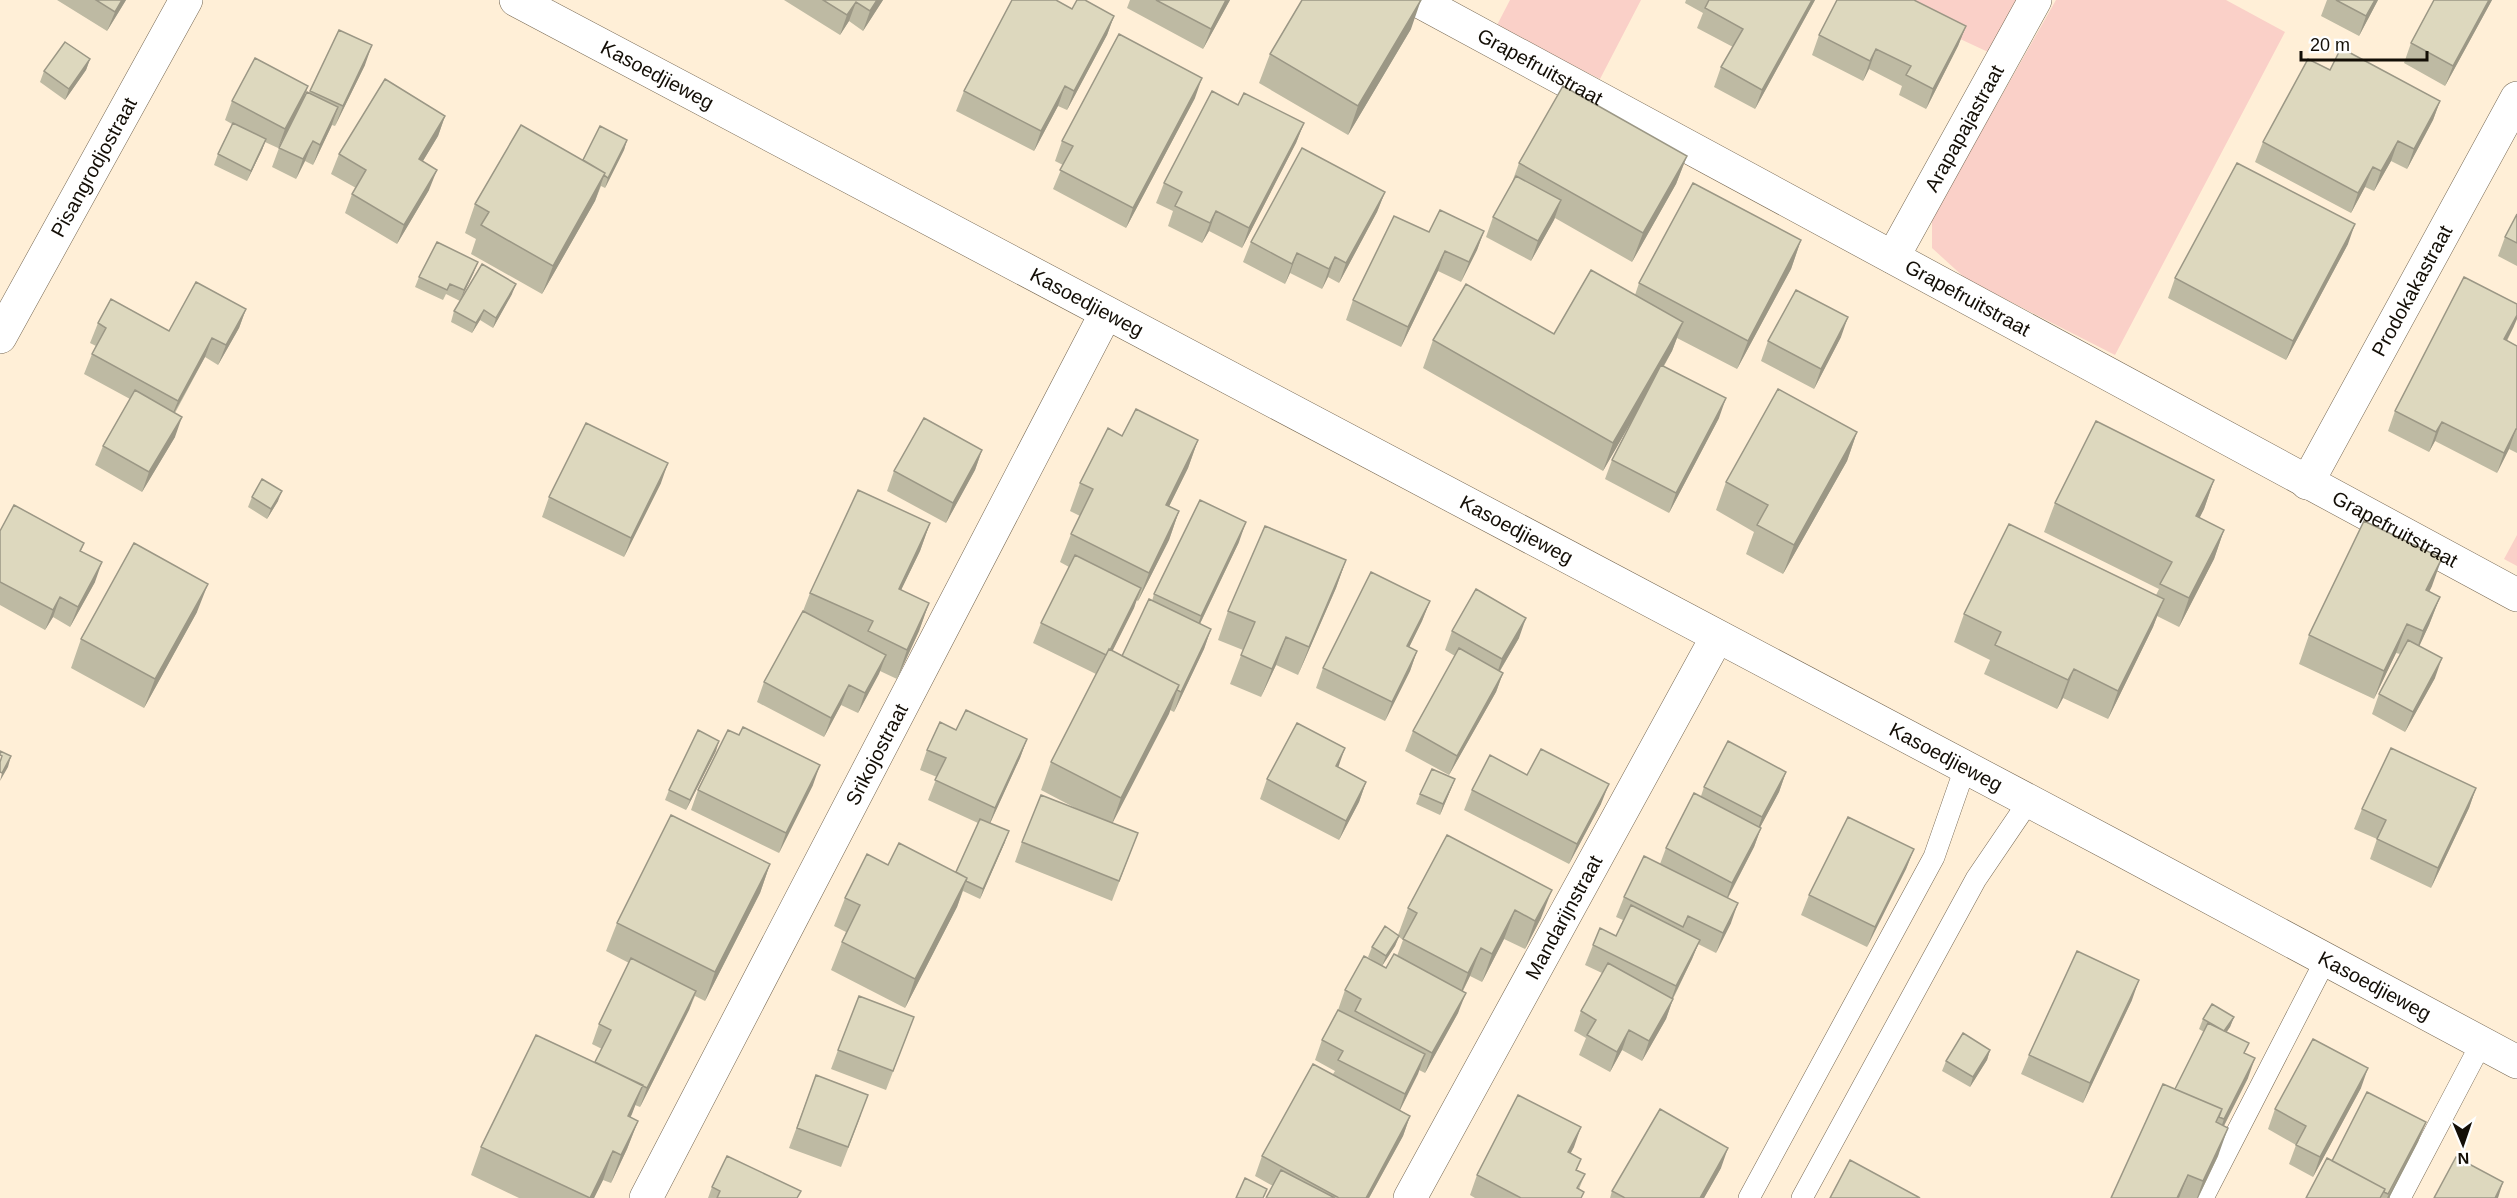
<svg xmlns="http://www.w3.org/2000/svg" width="2517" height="1198" font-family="Arial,sans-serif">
<rect width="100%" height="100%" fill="#ffefd7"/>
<path fill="#fad0c8" d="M1510,0H1641L1600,79L1496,27Z
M1877,0H2016L1988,52Z
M2056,0H2226L2285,32L2115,355L1966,279L1932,248V218Z
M2517,535V566L2504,559Z"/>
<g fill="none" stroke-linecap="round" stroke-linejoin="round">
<g stroke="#756752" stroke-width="22">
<path id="service" d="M1749,1198L1934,857L1965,768
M1802,1198L1976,879L2029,801
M2203,1198L2326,959
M2400,1198L2482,1042"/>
</g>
<g stroke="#756752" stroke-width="34">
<g id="minor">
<path id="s1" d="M516,0L2116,847L2517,1062"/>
<path id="s2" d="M1417,0L2517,595"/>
<path id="s3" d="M1893,257L2035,0"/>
<path id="s4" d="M0,337L186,0"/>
<path id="s5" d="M2307,483L2517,98"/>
<path id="s6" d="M646,1198L1106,313"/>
<path id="s7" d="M1410,1198L1717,637"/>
</g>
</g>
<use href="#service" stroke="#fff" stroke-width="21"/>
<use href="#minor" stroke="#fff" stroke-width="33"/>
</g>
<path fill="#bebaa3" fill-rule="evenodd" d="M57,0H126L107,31Z
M784,0H883L863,31L849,21L840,35Z
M1130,0H1230L1203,49L1127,8Z
M1686,0H1815L1755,109L1714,87L1721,67L1733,47L1697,28L1703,13L1685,3Z
M2327,0H2378L2359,36L2321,16Z
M2434,0H2492L2445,86L2404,63L2411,43Z
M1072,9L1114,16L1107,35L1067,110L1058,106L1034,151L956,111L964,91Z
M1966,26L1958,46L1926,109L1899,95L1902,86L1869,69L1863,81L1812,55L1819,35Z
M1411,29L1348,135L1259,83L1270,54Z
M339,30L365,65L335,126L332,125L313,165L305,161L296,179L272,167L279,148L298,110L278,148L265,142L262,150L247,181L214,165L218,154L232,124L225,120L232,101L308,86L301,105L309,93Z
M90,59L86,70L65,100L40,82L44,71Z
M2330,70L2440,101L2433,120L2407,169L2391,161L2374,191L2365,187L2351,213L2255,162L2263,142Z
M1195,98L1126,228L1053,189L1063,165L1055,161L1062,141Z
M1238,105L1304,123L1296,143L1242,248L1209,231L1202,243L1168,226L1173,211L1156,203L1164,183Z
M445,116L438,136L423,161L429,190L397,244L345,213L352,194L356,188L331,174L339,154Z
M627,140L624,150L605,188L601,186L595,201L542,294L471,254L476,239L465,233L475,204L583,160Z
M1687,156L1676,184L1632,262L1555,218L1531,261L1486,237L1493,217L1510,188L1519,163Z
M1385,192L1377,212L1339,283L1328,277L1322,289L1290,273L1285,284L1243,262L1251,242Z
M2517,214V266L2498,256L2505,237Z
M1484,231L1477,250L1461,282L1438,271L1401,347L1346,320L1353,300L1429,232Z
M1801,240L1791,269L1737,369L1677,338L1672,351L1664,366L1719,418L1669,513L1605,479L1612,460L1633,418L1603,471L1423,368L1433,340L1554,334L1635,295L1639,283Z
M2348,244L2286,360L2168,298L2175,278Z
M474,272L460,301L446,294L443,300L415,287L419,277Z
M512,294L493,328L480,320L472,333L451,322L454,311Z
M246,309L239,328L218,365L205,357L175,413V437L142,492L95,465L103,446L130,399L84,374L92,354L96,346L90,343L98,323L169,331Z
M2514,326L2507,341L2517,346V453L2509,449L2497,473L2435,441L2429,452L2388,431L2395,411Z
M1841,337L1814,389L1761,361L1768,341Z
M1857,432L1847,461L1783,574L1746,554L1754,532L1716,510L1726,482Z
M1122,436L1198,440L1188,468L1169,506L1179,511L1169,540L1138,601L1136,600L1134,608L1112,651L1122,656L1152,601L1154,594L1239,542L1200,624L1211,629L1204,649L1174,712L1170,710L1112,823L1138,833L1112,901L1015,862L1022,842L1081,811L1041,790L1051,762L1096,674L1033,643L1041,623L1069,567L1060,562L1071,534L1080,516L1070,511L1080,483Z
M982,450L975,470L946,523L887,491L894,471Z
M2214,480L2204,509L2199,518L2224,530L2214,559L2179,627L2157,616L2153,627L2108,719L2063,698L2057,709L1984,674L1990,660L1954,642L1964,614L2156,595L2159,589L2044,532L2055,503Z
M661,483L624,557L542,517L549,497Z
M252,497L278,501L267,519L248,507Z
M930,523L920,551L901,590L929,603L919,631L897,679L880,671L858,713L841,705L824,737L757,702L764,682L803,611L810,593Z
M0,531L84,543L81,551L95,582L70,627L53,617L45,630L0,605Z
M1346,560L1336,588L1298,675L1276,665L1261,697L1230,684L1243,650L1218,640L1228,611Z
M2432,586L2429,591L2440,597L2429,625L2419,646L2435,678L2405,732L2372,714L2379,694L2400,654L2396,653L2374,699L2299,664L2309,635Z
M1430,601L1422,621L1409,647L1417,651L1410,671L1385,721L1316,688L1323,668Z
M197,612L144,708L71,668L81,639Z
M1452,631L1519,638L1500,671L1503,673L1496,692L1449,775L1405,751L1413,731L1455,656L1445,650Z
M956,730L1027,739L1020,758L990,823L1005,842L980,899L963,891L957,907L905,1008L831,970L842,942L846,932L834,926L845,898L888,865L956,872L978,823L928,800L937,777L920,770L927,750Z
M716,751L686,810L665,800L669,790Z
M1338,767L1366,782L1359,802L1339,840L1260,799L1267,779Z
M1786,772L1779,792L1760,827L1761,828L1754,847L1728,898L1731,923L1716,953L1698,944L1692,959L1673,999L1666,1019L1642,1061L1622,1050L1610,1072L1579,1055L1586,1038L1574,1031L1581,1011L1602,973L1585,965L1593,945L1616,936L1623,920L1616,917L1624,897L1660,864L1666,848L1701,796L1704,787Z
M1527,775L1601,804L1569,864L1464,810L1472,790Z
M1455,779L1440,815L1416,804L1420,794Z
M813,785L779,853L691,810L698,790Z
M2476,788L2469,808L2431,888L2370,859L2377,839L2354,829L2362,809Z
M1447,835L1541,918L1525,949L1504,939L1482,982L1470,976L1463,991L1458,1013L1425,1073L1419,1070L1400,1110L1410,1116L1403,1136L1369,1198H1266L1273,1186L1255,1176L1262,1156L1333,1074L1335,1071L1315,1060L1322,1040L1338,1010L1345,990L1380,965L1368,957L1372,947L1398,935L1408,908ZM1399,937L1403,940L1397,956L1386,968L1382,966L1395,946Z
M1914,849L1906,869L1867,947L1801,915L1809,895Z
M770,864L760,893L705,1001L695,996L689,1010L640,1107L635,1105L630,1118L638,1121L627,1149L611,1183L603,1180L594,1198H519L471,1175L481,1147L595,1063L602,1049L592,1044L599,1024L629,963L606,951L617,923Z
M2132,1000L2083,1103L2021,1074L2029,1055Z
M914,1017L886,1090L831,1069L838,1050Z
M2234,1017L2230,1027L2226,1032L2245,1054L2248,1078L2224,1126L2218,1156L2198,1198H2111L2175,1089L2204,1032L2199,1029L2203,1019Z
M1990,1050L1987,1060L1970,1087L1942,1071L1946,1061Z
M816,1075L861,1115L841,1167L789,1148Z
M2361,1088L2313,1177L2289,1164L2296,1145L2268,1129L2275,1109Z
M2426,1122L2418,1142L2389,1198H2306L2332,1161Z
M1574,1147L1570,1153L1581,1159L1577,1170L1585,1174L1579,1189L1582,1198H1475L1470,1195L1477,1175Z
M1721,1168L1704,1198H1610L1612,1191Z
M712,1187L797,1198H708Z"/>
<path fill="#9b9785" d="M122,0H126L107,31L115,12Z
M877,0H883L863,31L870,11Z
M1226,0H1230L1203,49L1211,29Z
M1421,0L1411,29L1348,135L1358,106Z
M1812,0H1815L1755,109L1762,90Z
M2375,0H2378L2359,36L2366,16Z
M2489,0H2492L2445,86L2453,66Z
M856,2L849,21L840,35L847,15Z
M1114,16L1107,35L1067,110L1074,91Z
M1966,26L1958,46L1926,109L1933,89Z
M372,45L365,65L335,126L343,106Z
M1876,49L1869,69L1863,81L1870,61Z
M90,59L86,70L65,100L69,89Z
M1202,78L1195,98L1126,228L1133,208Z
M308,86L301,106L278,148L285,129Z
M1065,86L1058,106L1034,151L1041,131Z
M2440,101L2433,120L2407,169L2414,149Z
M338,107L331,127L313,165L320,145Z
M445,116L438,136L412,179L419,159Z
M1304,123L1296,143L1242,248L1249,228Z
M266,139L262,150L247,181L251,171Z
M627,140L624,150L605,188L608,178Z
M313,141L305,161L296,179L303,159Z
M2398,141L2391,161L2374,191L2381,171Z
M1687,156L1676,184L1632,262L1643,233Z
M2373,167L2365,187L2351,213L2358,193Z
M437,170L429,190L397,244L404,225Z
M605,173L595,201L542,294L553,266Z
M1385,192L1377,212L1339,283L1346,263Z
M1561,200L1554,220L1531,261L1538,241Z
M1216,211L1209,231L1202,243L1210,223Z
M2355,224L2348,244L2286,360L2293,341Z
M1484,231L1477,250L1461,282L1469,262Z
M1801,240L1791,269L1737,369L1748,341Z
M1445,251L1438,271L1401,347L1408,327Z
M1297,253L1290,273L1285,284L1292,264Z
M1335,257L1328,277L1322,289L1329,269Z
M478,262L474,272L460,301L464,290Z
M516,284L512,294L493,328L496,318Z
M246,309L239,328L218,365L226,345Z
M484,310L480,320L472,333L476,323Z
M2517,315V319L2514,326L2497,359L2504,339Z
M1848,317L1841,337L1814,389L1821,369Z
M1683,322L1672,351L1603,471L1613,443Z
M212,338L205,357L170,420L178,401Z
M1726,398L1719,418L1669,513L1676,493Z
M182,417L175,437L142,492L149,472Z
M2442,422L2435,441L2429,452L2436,432Z
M2516,429L2509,449L2497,473L2504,453Z
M1857,432L1847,461L1783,574L1794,545Z
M1198,440L1188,468L1156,533L1166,505Z
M982,450L975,470L946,523L953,503Z
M668,463L661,483L624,557L631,538Z
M2214,480L2204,509L2186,545L2196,516Z
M282,491L278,501L267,519L271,509Z
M1179,511L1169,540L1138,601L1149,573Z
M1246,522L1239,542L1194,636L1201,616Z
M930,523L920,551L888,617L899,589Z
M2224,530L2214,559L2179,627L2189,598Z
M2442,558L2432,586L2416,619L2426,590Z
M1346,560L1336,588L1298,675L1309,647Z
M102,562L95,582L70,627L78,607Z
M208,584L197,612L144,708L155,679Z
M1141,588L1134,608L1100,676L1107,656Z
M60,597L53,617L45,630L53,610Z
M2440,597L2429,625L2413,660L2423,631Z
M2164,599L2153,627L2108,719L2118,691Z
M1430,601L1422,621L1400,666L1407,646Z
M929,603L919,631L897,679L907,650Z
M1526,618L1519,638L1495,679L1502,659Z
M2407,624L2396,653L2374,699L2384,671Z
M1211,629L1204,649L1174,712L1181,692Z
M1286,637L1276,665L1261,697L1272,669Z
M1417,651L1410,671L1385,721L1392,702Z
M886,655L879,674L858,713L865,693Z
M2442,658L2435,678L2405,732L2413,712Z
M2074,669L2063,698L2057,709L2068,680Z
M1503,673L1496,692L1449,775L1457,756Z
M849,685L841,705L824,737L831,718Z
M1179,685L1169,714L1111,826L1121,798Z
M1027,739L1020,758L988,828L995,808Z
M719,741L716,751L686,810L690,800Z
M1345,748L1338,768L1336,766Z
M11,756L8,767L0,781L2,773Z
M820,765L813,785L779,853L786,833Z
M1786,772L1779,792L1755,837L1762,817Z
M1455,779L1451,789L1440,815L1443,804Z
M1366,782L1359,802L1339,840L1346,821Z
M1609,784L1601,804L1569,864L1577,844Z
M2476,788L2469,808L2431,888L2438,868Z
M1761,828L1754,847L1725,903L1732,883Z
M1009,831L1005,842L980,899L983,889Z
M1914,849L1906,869L1867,947L1875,927Z
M770,864L760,893L705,1001L715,972Z
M967,878L957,907L905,1008L915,979Z
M1552,890L1541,918L1525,949L1535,921Z
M1738,903L1731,923L1716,953L1723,933Z
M1515,910L1504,939L1482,982L1492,954Z
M1399,936L1395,946L1382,966L1386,956Z
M1700,940L1692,959L1669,1006L1676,986Z
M1481,948L1470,976L1457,1002L1468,973Z
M2139,980L2132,1000L2083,1103L2090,1083Z
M696,991L689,1010L640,1107L647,1088Z
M1466,993L1458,1013L1425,1073L1432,1053Z
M1673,999L1666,1019L1642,1061L1649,1041Z
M2234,1017L2230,1027L2220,1042L2224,1032Z
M1629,1030L1622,1050L1610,1072L1617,1052Z
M1990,1050L1987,1060L1970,1087L1973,1077Z
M1425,1054L1418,1074L1398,1114L1405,1094Z
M2255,1058L2248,1078L2217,1139L2224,1119Z
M2368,1068L2361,1088L2313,1177L2320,1157Z
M643,1085L632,1114L617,1145L628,1116Z
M1410,1116L1403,1136L1369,1198H1366Z
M638,1121L627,1149L611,1183L621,1155Z
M2426,1122L2418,1142L2389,1198H2387Z
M1581,1127L1574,1147L1561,1172L1568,1152Z
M2228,1128L2218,1156L2198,1198H2197L2203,1181Z
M1728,1148L1721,1168L1704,1198H1700Z
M613,1151L603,1180L594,1198H590Z
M2188,1175L2179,1198H2177Z
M2503,1182L2498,1198H2495Z"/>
<path fill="#ddd8be" stroke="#9b9785" stroke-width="1.5" d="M96,0H122L115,12Z
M823,0H877L870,11L856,2L847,15Z
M1012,0H1056L1072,9L1077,0H1085L1114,16L1074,91L1065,86L1041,131L964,91Z
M1156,0H1226L1211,29Z
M1302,0H1421L1358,106L1270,54Z
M1709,0H1812L1762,90L1721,67L1743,29L1705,8Z
M1837,0H1914L1966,26L1933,89L1906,75L1911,66L1876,49L1870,61L1819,35Z
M2336,0H2375L2366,16Z
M2434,0H2489L2453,66L2411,43Z
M339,30L372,45L343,106L310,91Z
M1119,34L1202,78L1133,208L1060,170L1073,146L1062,141Z
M65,42L90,59L69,89L44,71Z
M2341,48L2440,101L2414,149L2398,141L2381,171L2373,167L2358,193L2263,142L2308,59L2330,70Z
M255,58L308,86L285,129L232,101Z
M385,79L445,116L419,159L437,170L404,225L352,194L366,170L339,154Z
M1563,86L1687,156L1643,233L1519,163Z
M1212,91L1238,105L1244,93L1304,123L1249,228L1216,211L1210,223L1175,206L1182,192L1164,183Z
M307,92L338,107L320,145L313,141L303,159L279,148Z
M233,123L266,139L251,171L218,154Z
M521,125L605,173L553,266L481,225L489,212L475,204Z
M600,126L627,140L608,178L604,175L605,173L583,160Z
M1302,148L1385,192L1346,263L1335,257L1329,269L1297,253L1292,264L1251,242Z
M2237,163L2355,224L2293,341L2175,278Z
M1516,176L1561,200L1538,241L1493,217Z
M1693,183L1801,240L1748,341L1639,283Z
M1440,210L1484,231L1469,262L1445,251L1408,327L1353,300L1394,216L1429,232Z
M2517,214V243L2505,237Z
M437,242L478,262L464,290L450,284L447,290L419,277Z
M482,264L516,284L496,318L484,310L476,323L454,311Z
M1591,270L1683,322L1613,443L1433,340L1466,284L1554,334Z
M2464,277L2517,304V315L2504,339L2517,346V429H2516L2504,453L2442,422L2436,432L2395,411Z
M196,282L246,309L226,345L212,338L178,401L92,354L106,328L98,323L111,299L169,331Z
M1796,290L1848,317L1821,369L1768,341Z
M1661,365L1726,398L1676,493L1612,460Z
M1778,389L1857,432L1794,545L1757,525L1768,505L1726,482Z
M135,390L182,417L149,472L103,446Z
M1136,409L1198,440L1166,505L1179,511L1149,573L1071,534L1093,489L1080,483L1108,428L1122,436Z
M924,418L982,450L953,503L894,471Z
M2096,421L2214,480L2196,516L2224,530L2189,598L2160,584L2172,562L2055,503Z
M586,423L668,463L631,538L549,497Z
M262,479L282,491L271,509L252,497Z
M858,490L930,523L899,589L929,603L907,650L868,631L873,621L810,593Z
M1200,500L1246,522L1201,616L1154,594Z
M14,505L84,543L80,551L102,562L78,607L60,597L53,610L0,582V531Z
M2364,521L2442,558L2426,590L2440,597L2423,631L2407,624L2384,671L2309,635Z
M2009,524L2164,599L2118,691L2074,669L2068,680L1995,645L2001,632L1964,614Z
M1265,526L1346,560L1309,647L1286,637L1272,669L1241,655L1255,622L1228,611Z
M134,543L208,584L155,679L81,639Z
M1075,555L1141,588L1110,650L1109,649L1106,655L1041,623Z
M1371,572L1430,601L1407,646L1417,651L1392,702L1323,668Z
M1476,589L1526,618L1502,659L1452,631Z
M1149,599L1211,629L1181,692L1177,690L1179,685L1122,656Z
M803,611L886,655L865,693L849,685L831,718L764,682Z
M2408,640L2442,658L2413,712L2379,694Z
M1459,648L1503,673L1457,756L1413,731Z
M1109,649L1179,685L1121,798L1051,762Z
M966,710L1027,739L995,808L935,780L946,758L927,750L940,722L956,730Z
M1297,723L1345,748L1336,766L1366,782L1346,821L1267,779Z
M743,727L820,765L786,833L698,790L728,730L739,735Z
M698,730L719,741L690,800L669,790Z
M1728,741L1786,772L1762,817L1704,787Z
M2391,748L2476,788L2438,868L2377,839L2386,820L2362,809Z
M1541,749L1609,784L1577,844L1472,790L1490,755L1527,775Z
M0,751L11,756L2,773L0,772V762L2,756L0,755Z
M1432,769L1455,779L1443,804L1420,794Z
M1694,793L1761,828L1732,883L1666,848Z
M1041,795L1138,833L1119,881L1022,842Z
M671,815L770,864L715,972L617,923Z
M1848,817L1914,849L1875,927L1809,895Z
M980,819L1009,831L983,889L966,881L967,878L956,872Z
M1447,835L1552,890L1535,921L1515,910L1492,954L1481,948L1468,973L1403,939L1417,913L1408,908Z
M899,843L967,878L915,979L842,942L860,905L845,898L867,854L888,865Z
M1644,856L1738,903L1723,933L1688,916L1683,927L1624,897Z
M1631,905L1700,940L1676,986L1593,945L1600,928L1616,936Z
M1385,926L1399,936L1386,956L1372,947Z
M2077,951L2139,980L2090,1083L2029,1055Z
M1394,954L1466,993L1432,1053L1355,1011L1361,999L1345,990L1364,956L1386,968Z
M631,958L696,991L647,1088L595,1062L611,1030L599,1024Z
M1608,963L1673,999L1649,1041L1629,1030L1617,1052L1587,1035L1596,1020L1581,1011Z
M859,996L914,1017L893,1071L838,1050Z
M2212,1004L2234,1017L2224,1031L2203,1019Z
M1338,1010L1425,1054L1405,1094L1338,1060L1343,1051L1322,1040Z
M2208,1023L2249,1043L2244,1053L2255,1058L2224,1119L2219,1117L2222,1109L2175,1089Z
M1963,1033L1990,1050L1973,1077L1946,1061Z
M536,1035L643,1085L628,1116L638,1121L621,1155L613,1151L590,1198L481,1147Z
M2313,1039L2368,1068L2320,1157L2296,1145L2306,1126L2275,1109Z
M1313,1064L1410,1116L1366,1198H1339L1262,1156Z
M816,1075L868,1095L848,1147L797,1128Z
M2163,1084L2222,1109L2216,1122L2228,1128L2203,1181L2188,1175L2177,1198H2111Z
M2367,1092L2426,1122L2388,1194L2384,1192L2385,1189L2332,1161Z
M1518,1095L1581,1127L1568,1152L1581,1159L1576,1170L1585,1174L1577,1188L1584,1192L1581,1198H1521L1477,1175Z
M1660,1109L1728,1148L1700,1198H1625L1612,1191Z
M727,1156L801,1191L797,1198H717L720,1191L712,1187Z
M2456,1157L2503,1182L2495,1198H2434Z
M2327,1158L2385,1189L2380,1198H2306Z
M1850,1160L1920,1198H1830Z
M1281,1170L1335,1198H1266Z
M1245,1178L1267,1189L1263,1198H1236Z"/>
<g text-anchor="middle" stroke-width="5" stroke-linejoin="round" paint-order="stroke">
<g font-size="20" fill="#130e06" stroke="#fefefe">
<text dy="7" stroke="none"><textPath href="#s2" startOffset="140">Grapefruitstraat</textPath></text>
<text dy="7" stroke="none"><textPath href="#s1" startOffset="160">Kasoedjieweg</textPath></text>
<text dy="7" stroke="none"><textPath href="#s3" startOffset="147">Arapapajastraat</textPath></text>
<text dy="7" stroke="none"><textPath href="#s4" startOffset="194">Pisangrodjostraat</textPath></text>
<text dy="7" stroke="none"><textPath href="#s5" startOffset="219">Prodokakastraat</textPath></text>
<text dy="7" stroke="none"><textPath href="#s2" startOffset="626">Grapefruitstraat</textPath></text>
<text dy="7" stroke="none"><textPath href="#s1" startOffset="646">Kasoedjieweg</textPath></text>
<text dy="7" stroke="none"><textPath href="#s2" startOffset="1112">Grapefruitstraat</textPath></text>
<text dy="7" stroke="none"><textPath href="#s1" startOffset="1132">Kasoedjieweg</textPath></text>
<text dy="7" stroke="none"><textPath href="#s6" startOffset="500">Srikojostraat</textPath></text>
<text dy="7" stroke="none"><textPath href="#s1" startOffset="1618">Kasoedjieweg</textPath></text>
<text dy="7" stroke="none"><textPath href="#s7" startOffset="320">Mandarijnstraat</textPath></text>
<text dy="7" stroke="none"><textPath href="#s1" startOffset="2104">Kasoedjieweg</textPath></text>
</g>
</g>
<g transform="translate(2463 1144) rotate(178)" stroke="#fefefe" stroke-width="4.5" paint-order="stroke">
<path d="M0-4.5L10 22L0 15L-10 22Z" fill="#130e06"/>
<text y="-9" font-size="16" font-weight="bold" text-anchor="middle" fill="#130e06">N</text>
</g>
<path d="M2301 51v9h126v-9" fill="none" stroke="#130e06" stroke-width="3"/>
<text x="2310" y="51" font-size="18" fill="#130e06" stroke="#fefefe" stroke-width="4.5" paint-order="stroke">20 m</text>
</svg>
